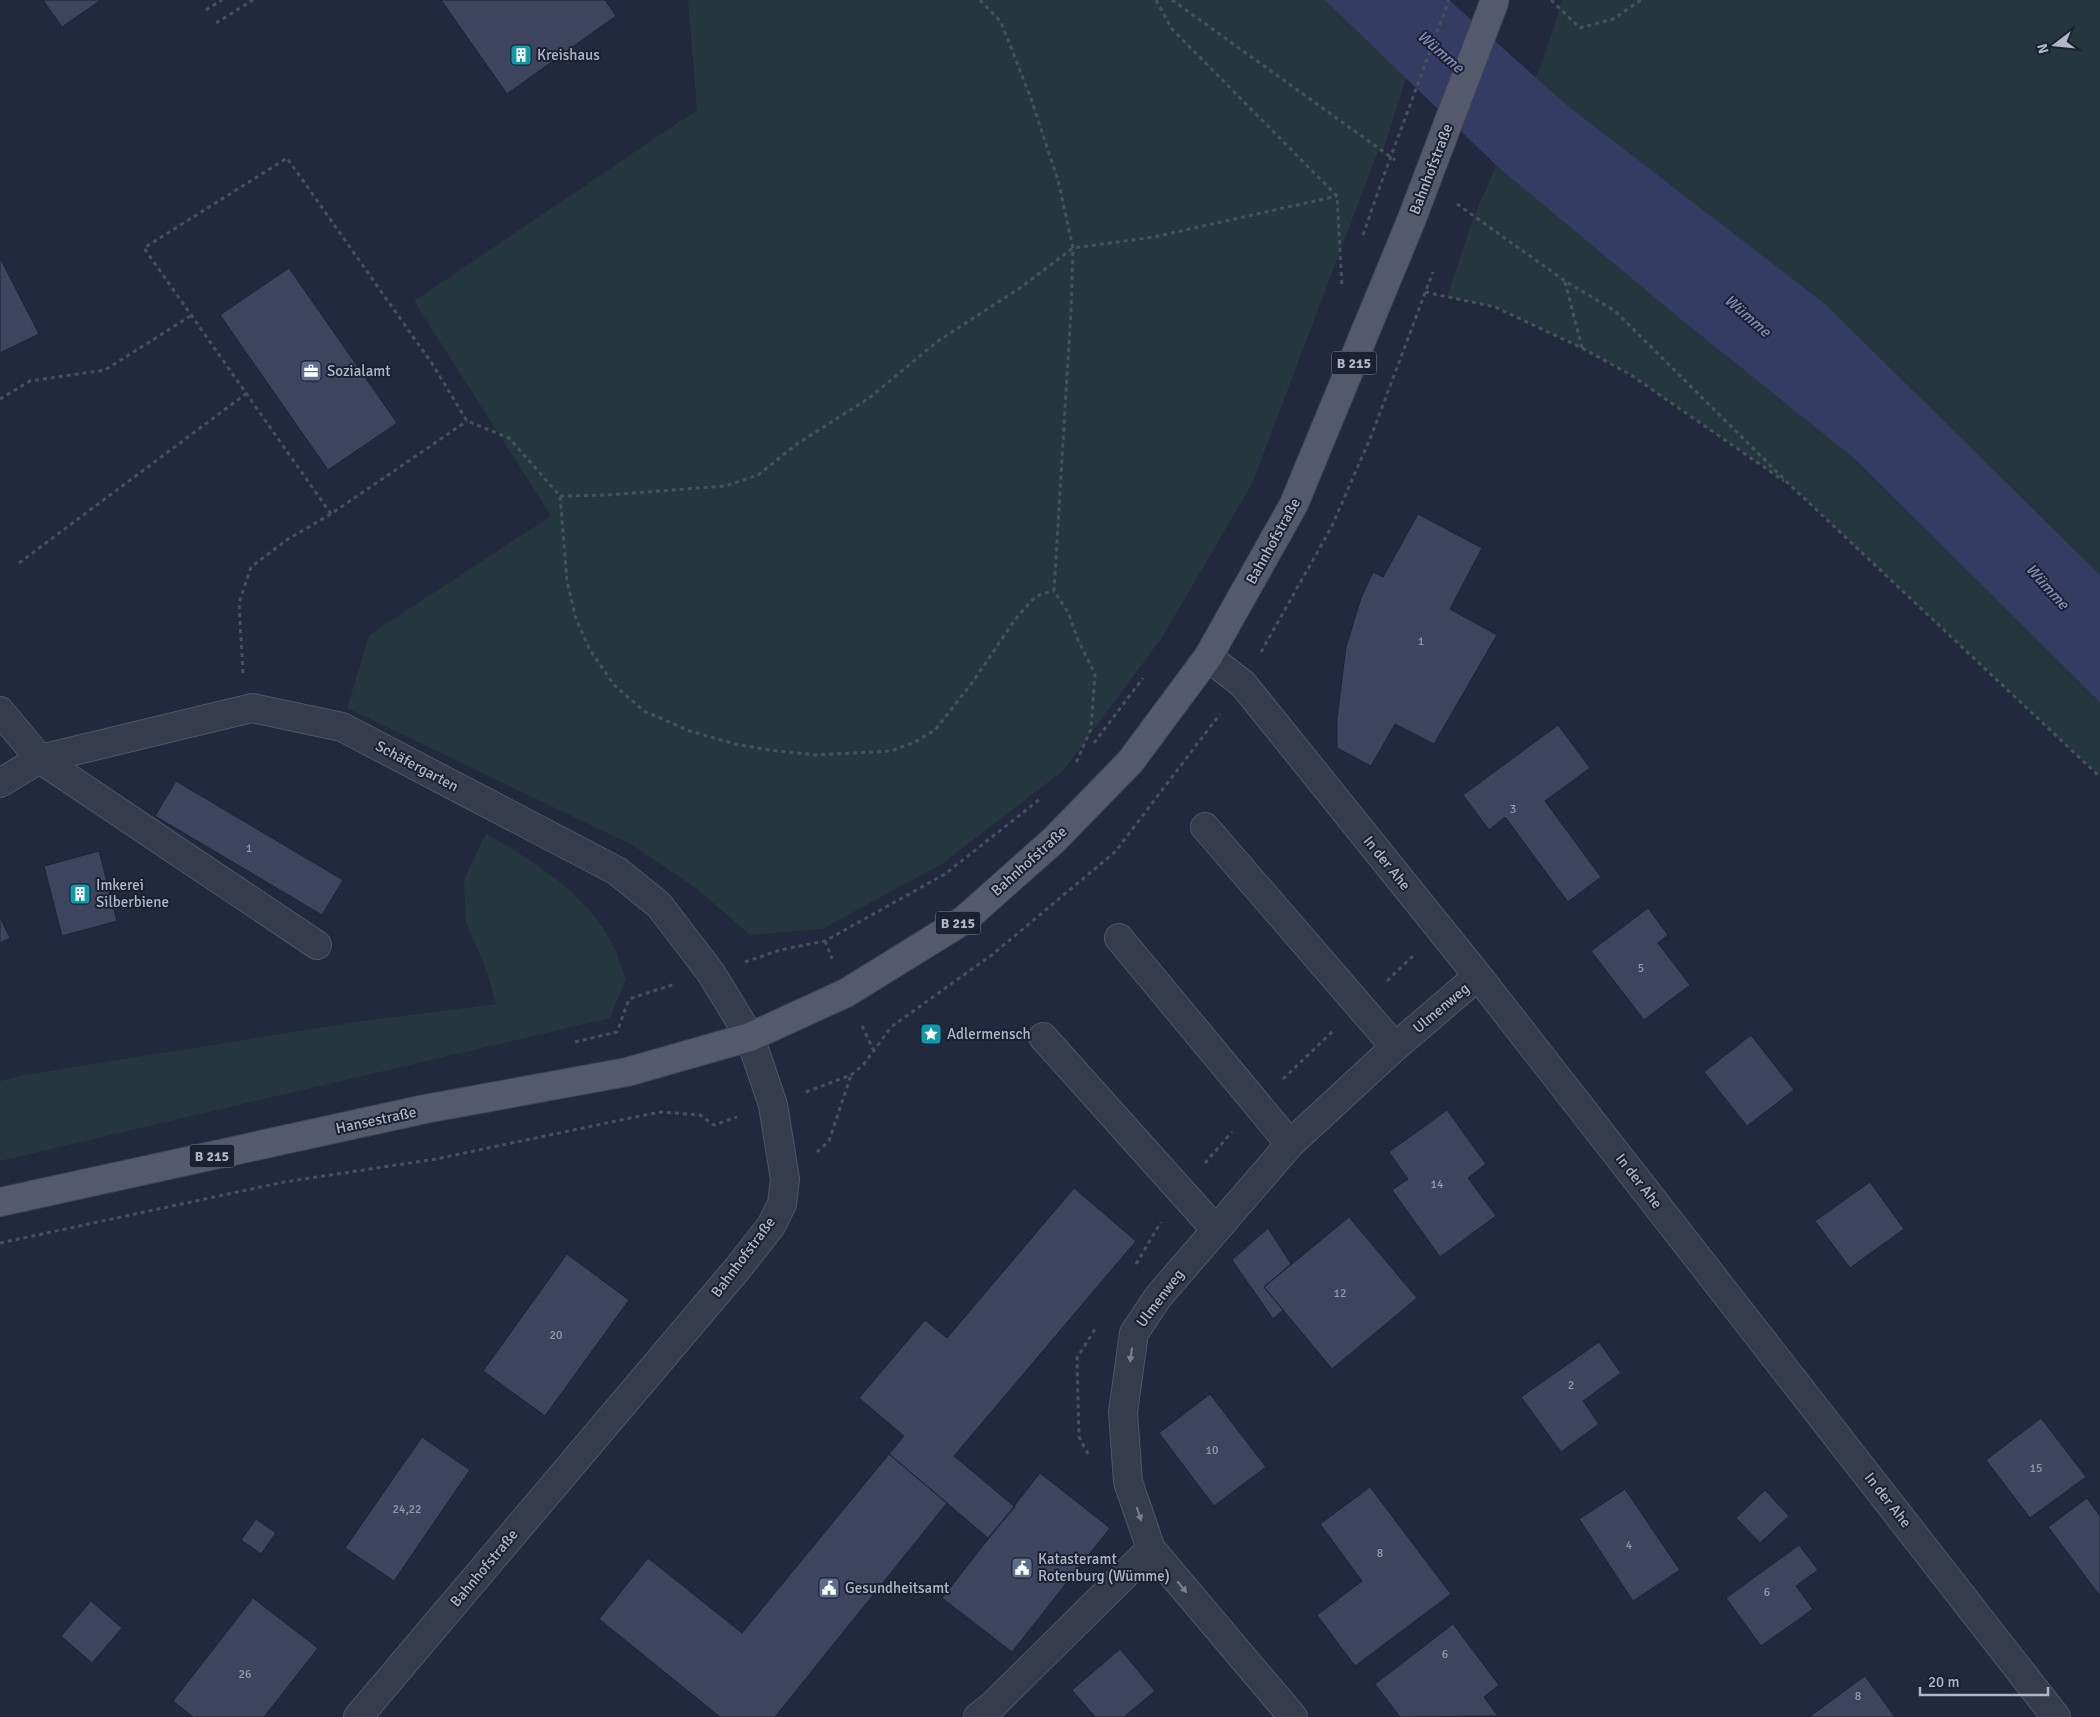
<svg xmlns="http://www.w3.org/2000/svg" width="2100" height="1717" font-family="Signika,sans-serif">
<rect width="100%" height="100%" fill="#22283d"/>
<path fill="#24363e" d="M688,0H1431L1383,151L1379,149L1252,484L1163,636L1064,770L942,864L822,929L750,935L696,888L632,845L347,708L369,635L551,516L414,301L697,110Z
M1562,0H2100V777L1790,485L1631,375L1582,348L1496,307L1447,297L1474,216L1542,63Z
M486,833C534,862 585,892 612,943C618,954 621,967 626,979L610,1018L0,1161V1081L24,1075L362,1021L496,1004L485,966L466,923L464,880Z"/>
<path fill="#333d63" d="M1325,0H1449L1569,107L1825,304L2100,575V702L1855,459L1683,321L1497,166Z"/>
<path fill="#3e445d" stroke="#1d2234" d="M43,0H101L62,27Z
M441,0H605L616,16L507,94Z
M0,258L39,334L0,353Z
M289,268L397,423L328,470L220,315Z
M1418,514L1482,548L1450,609L1497,635L1434,744L1395,724L1371,766L1337,748V718L1346,647L1361,598L1373,572L1383,577Z
M1558,725L1590,768L1545,801L1601,877L1568,902L1505,817L1489,830L1463,795Z
M176,781L343,880L322,915L155,816Z
M99,851L117,921L62,936L44,866Z
M1648,908L1668,935L1658,943L1690,985L1644,1020L1591,951Z
M0,917L10,938L0,943Z
M1751,1035L1794,1090L1747,1126L1704,1072Z
M1447,1110L1486,1164L1468,1178L1496,1216L1440,1257L1392,1190L1408,1179L1389,1152Z
M1870,1182L1904,1229L1850,1268L1815,1221Z
M1074,1188L1136,1241L954,1456L1015,1507L988,1538L889,1454L904,1436L859,1398L925,1320L947,1338Z
M1349,1217L1417,1298L1332,1369L1264,1287Z
M1268,1228L1291,1264L1264,1287L1283,1310L1273,1319L1232,1260Z
M567,1254L629,1300L545,1416L483,1371Z
M1599,1342L1621,1373L1583,1401L1599,1424L1561,1452L1521,1397Z
M1210,1394L1266,1467L1214,1506L1159,1433Z
M2041,1418L2086,1477L2030,1518L1986,1460Z
M422,1437L470,1470L394,1581L345,1548Z
M889,1454L947,1503L775,1717H720L599,1619L648,1558L742,1633Z
M1040,1473L1110,1528L1012,1652L942,1598Z
M1370,1487L1451,1594L1355,1666L1317,1615L1362,1581L1320,1524Z
M1625,1489L1680,1570L1633,1601L1579,1519Z
M1765,1490L1789,1516L1760,1543L1736,1518Z
M2087,1498L2100,1516V1596L2048,1527Z
M256,1519L276,1533L261,1554L241,1540Z
M1799,1545L1818,1570L1796,1586L1813,1609L1761,1646L1726,1598Z
M253,1598L318,1648L264,1717H193L173,1701Z
M91,1601L122,1628L92,1663L61,1636Z
M1453,1624L1499,1685L1484,1697L1498,1716L1400,1717L1375,1684Z
M1120,1649L1155,1691L1124,1717H1095L1072,1690Z
M1865,1676L1895,1717H1809Z"/>
<g fill="none" stroke-linecap="round" stroke-linejoin="round">
<g stroke="#515568" stroke-width="30">
<path id="minor" d="M1208,657L1243,684L1478,976L2056,1717
M0,711L40,759L317,945
M0,783L40,759L252,708L342,727L617,871L659,905L711,973L750,1037L773,1105L785,1179L782,1204L771,1226L738,1268L358,1717
M1205,827L1395,1047
M1119,938L1290,1144
M1043,1037L1215,1229
M978,1717L993,1705L1151,1549
M1293,1717L1151,1549L1128,1482L1123,1412L1134,1333L1158,1297L1290,1144L1395,1047L1478,976"/>
</g>
<g stroke="#3f4456" stroke-width="30">
<path id="major" d="M0,1202L425,1109L627,1072L750,1037L846,993L964,920L1054,840L1130,762L1208,657L1294,504L1411,221"/>
</g>
<path stroke="#42535b" stroke-width="3" stroke-dasharray="4 4" stroke-linecap="butt" d="M980,0L1001,22L1030,96L1058,180L1073,248L1071,310L1054,591L1068,612L1078,640L1095,674L1091,729L1076,763
M1156,0L1172,29L1337,196L1342,288
M1172,0L1395,160
M1551,0L1580,28L1613,19L1641,0
M206,10L222,0
M216,23L253,0
M1457,204L1565,281L1615,311L1790,485L2100,777
M1363,235L1384,175
M1565,282L1582,348
M1425,292L1495,307L1582,348L1631,375L1784,481
M0,399L30,381L105,370L192,315
M560,496L607,495L725,486L758,475L797,444L869,398L938,341L1020,288L1073,248L1154,237L1337,196
M331,514L144,248L287,158L433,365L467,421L509,438L560,496L567,581L576,619L590,650L614,685L644,711L690,731L735,744L769,750L816,755L891,751L915,742L935,730L972,683L1014,621L1031,601L1041,594L1054,591
M19,563L247,393
M1261,652L1331,528L1372,434L1433,272
M243,673L239,603L251,567L288,539L331,514L467,421
M1094,743L1143,678
M825,941L832,959
M745,962L780,950L825,941L945,874L1040,799
M1387,981L1415,954
M862,1026L873,1049
M575,1042L617,1032L629,999L675,984
M1283,1079L1333,1031
M806,1092L851,1075L864,1064L891,1027L993,954L1115,852L1220,714
M817,1152L829,1141L851,1075
M1205,1163L1232,1132
M0,1243L284,1182L436,1159L640,1116L662,1112L700,1115L714,1125L737,1117
M1136,1264L1161,1222
M1088,1454L1079,1437L1077,1358L1097,1326"/>
<use href="#minor" stroke="#363b4d" stroke-width="28"/>
<use href="#major" stroke="#54596d" stroke-width="28"/>
<g stroke="#3f4456" stroke-width="30" stroke-linecap="butt">
<path id="major-bridge" d="M1411,221L1495,0"/>
</g>
<path stroke="#42535b" stroke-width="3" stroke-dasharray="4 4" stroke-linecap="butt" d="M1384,175L1449,0"/>
<use href="#major-bridge" stroke="#54596d" stroke-width="28"/>
</g>
<defs><path id="oneway-solid" d="M-6-.8H1V-3.2L6.5 0L1 3.2V.8H-6Z" transform="scale(1.25)"/></defs>
<g fill="#7a7e91">
<use href="#oneway-solid" transform="translate(1131 1355) rotate(98)"/>
<use href="#oneway-solid" transform="translate(1139 1514) rotate(71)"/>
<use href="#oneway-solid" transform="translate(1182 1587) rotate(50)"/>
</g>
<defs>
<g id="building-square" transform="scale(1.125)"><rect x="-9" y="-9" width="18" height="18" rx="4" fill="#0f9aa8" stroke="#1b2032"/><path d="M-4-6H4V6H1V3H-1V6H-4ZM-2.5-4.3h1.7v1.8h-1.7ZM.8-4.3h1.7v1.8H.8ZM-2.5-1h1.7V.8h-1.7ZM.8-1h1.7V.8H.8Z" fill="#fff"/></g>
<g id="office-square" transform="scale(1.125)"><rect x="-9" y="-9" width="18" height="18" rx="4" fill="#5c6f8a" stroke="#1b2032"/><path d="M-6-3h4V-5.5h4V-3h4V5H-6ZM-1-4.5V-3h2v-1.5ZM-6 0V1H6V0Z" fill="#fff"/></g>
<g id="sight-square" transform="scale(1.125)"><rect x="-9" y="-9" width="18" height="18" rx="4" fill="#0f9aa8" stroke="#1b2032"/><path d="M0-6L1.8-2.2L6-1.7L2.9 1.2L3.7 5.4L0 3.3L-3.7 5.4L-2.9 1.2L-6-1.7L-1.8-2.2Z" fill="#fff"/></g>
<g id="civic-square" transform="scale(1.125)"><rect x="-9" y="-9" width="18" height="18" rx="4" fill="#5c6f8a" stroke="#1b2032"/><path d="M-.6-6.5H3V-4.5H.6V-3L4-1V1h2V6H-6V1h2V-1L-.6-3ZM-1.2 2.5V6h2.4V2.5Z" fill="#fff"/></g>
</defs>
<g fill-rule="evenodd">
<use href="#building-square" x="521" y="55"/>
<use href="#office-square" x="311" y="371"/>
<use href="#building-square" x="80" y="894"/>
<use href="#sight-square" x="931" y="1034"/>
<use href="#civic-square" x="1022" y="1568"/>
<use href="#civic-square" x="829" y="1588"/>
</g>
<g text-anchor="middle" stroke-width="4" stroke-linejoin="round" paint-order="stroke">
<g font-size="12" fill="#9499ad">
<text x="1421" y="645">1</text>
<text x="1513" y="813">3</text>
<text x="249" y="852">1</text>
<text x="1641" y="972">5</text>
<text x="1437" y="1188">14</text>
<text x="1340" y="1297">12</text>
<text x="556" y="1339">20</text>
<text x="1571" y="1389">2</text>
<text x="1212" y="1454">10</text>
<text x="2036" y="1472">15</text>
<text x="407" y="1513">24,22</text>
<text x="1629" y="1549">4</text>
<text x="1380" y="1557">8</text>
<text x="1767" y="1596">6</text>
<text x="1445" y="1658">6</text>
<text x="245" y="1678">26</text>
<text x="1858" y="1700">8</text>
</g>
<g fill="#1b2032" stroke="#84889b" stroke-width="1">
<rect x="1331.5" y="351.5" width="45" height="23" rx="4"/>
<rect x="935.5" y="911.5" width="45" height="23" rx="4"/>
<rect x="189.5" y="1144.5" width="45" height="23" rx="4"/>
</g>
<g font-size="14" font-weight="bold" fill="#b1b5c8">
<text x="1354" y="368">B 215</text>
<text x="958" y="928">B 215</text>
<text x="212" y="1161">B 215</text>
</g>
<g font-size="15" fill="#b1b5c8" stroke="#1b2032" text-anchor="start">
<text x="537" y="60">Kreishaus</text>
<text x="327" y="376">Sozialamt</text>
<text x="96" y="890">Imkerei<tspan x="96" dy="17">Silberbiene</tspan></text>
<text x="947" y="1039">Adlermensch</text>
<text x="1038" y="1564">Katasteramt<tspan x="1038" dy="17">Rotenburg (Wümme)</tspan></text>
<text x="845" y="1593">Gesundheitsamt</text>
</g>
<g font-size="15" fill="#b1b5c8" stroke="#1b2032">
<text transform="translate(1431 169) rotate(-69)" y="5">Bahnhofstraße</text>
<text transform="translate(1273 541) rotate(-61)" y="5">Bahnhofstraße</text>
<text transform="translate(417 766) rotate(28)" y="5">Schäfergarten</text>
<text transform="translate(1029 861) rotate(-42)" y="5">Bahnhofstraße</text>
<text transform="translate(1387 863) rotate(51)" y="5">In der Ahe</text>
<text transform="translate(1441 1008) rotate(-40)" y="5">Ulmenweg</text>
<text transform="translate(376 1120) rotate(-12)" y="5">Hansestraße</text>
<text transform="translate(1639 1181) rotate(52)" y="5">In der Ahe</text>
<text transform="translate(743 1257) rotate(-53)" y="5">Bahnhofstraße</text>
<text transform="translate(1160 1298) rotate(-53)" y="5">Ulmenweg</text>
<text transform="translate(1888 1500) rotate(52)" y="5">In der Ahe</text>
<text transform="translate(484 1568) rotate(-50)" y="5">Bahnhofstraße</text>
</g>
<g font-size="16" font-style="italic" fill="#808bb6" stroke="#1b2032">
<text transform="translate(1441 51) rotate(41)" y="6">Wümme</text>
<text transform="translate(1748 315) rotate(41)" y="6">Wümme</text>
<text transform="translate(2048 586) rotate(48)" y="6">Wümme</text>
</g>
</g>
<g transform="translate(2055 45) rotate(254)" stroke="#1b2032" stroke-width="4" paint-order="stroke">
<path d="M0-4L9 19L0 12L-9 19Z" fill="#b1b5c8"/>
<text y="-8" font-size="14" font-weight="bold" text-anchor="middle" fill="#b1b5c8">N</text>
</g>
<path d="M1920 1687v8h128v-8" fill="none" stroke="#b1b5c8" stroke-width="2.5"/>
<text x="1928" y="1687" font-size="15" fill="#b1b5c8" stroke="#1b2032" stroke-width="4" paint-order="stroke">20 m</text>
</svg>
